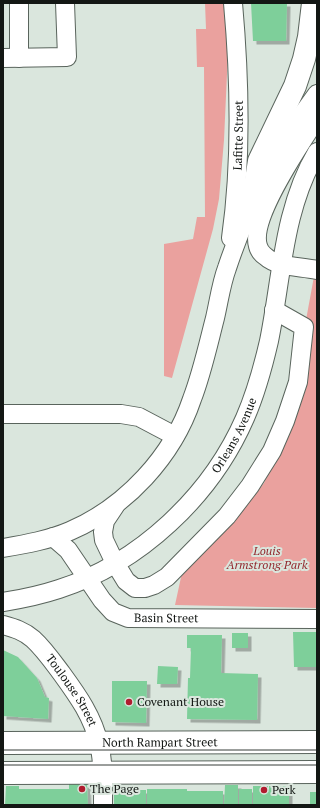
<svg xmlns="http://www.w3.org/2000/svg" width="320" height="808" font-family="'PT Serif',serif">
<defs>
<filter id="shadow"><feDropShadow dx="3.5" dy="3.5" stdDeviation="0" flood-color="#0004"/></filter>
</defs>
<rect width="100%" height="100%" fill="#dae6dd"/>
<path fill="#eaa19e" d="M205,3H224L228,52L224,140L219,199L213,229L172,378L164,376V244L193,239L197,217H205L204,67H197L196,29H206Z
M317,260V608L175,605L183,568L234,521L264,483L294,419L311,351L306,320Z"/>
<path fill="#7ecf9a" filter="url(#shadow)" d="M251,3H287L286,41H253Z
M293,632H317V667H294Z
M232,633H248V648H232Z
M187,635H222L221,673L258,674L257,720L187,719L188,678H190L191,648H187Z
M3,650L18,657L37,678L45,697L49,698L48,719L3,716Z
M158,666L178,667L177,684H157Z
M112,681H147L146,723L112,722Z
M69,783L87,784L88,805H5L6,786H19V789H69Z
M225,785H238V805H224Z
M253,786H268V791L269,792V786H287V792L289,791V805H253Z
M147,789H187V791H223V805H147Z
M239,789H252V805H239Z
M135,790H146V805H114V792H135Z
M310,792H317V805H310Z"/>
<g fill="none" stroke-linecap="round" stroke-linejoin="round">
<g stroke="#59645c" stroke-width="20">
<g id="minor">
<path d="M3,58L67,57L65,3"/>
<path d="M19,58V3"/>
<path d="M317,118C301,143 249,218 258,246C259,250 262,254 265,256C278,268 300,266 317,270"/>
<path id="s1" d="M231,238C242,160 240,81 233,3"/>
<path d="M3,414H121L139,417L175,436"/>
<path d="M115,506L105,521L103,532L104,540L115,563L126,581L135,588H145L154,585L167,577L227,516L250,486L272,451L285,421L298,382L304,327L274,310"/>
<path id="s2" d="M53,537L68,550L102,600L113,612L128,618L317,619"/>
<path d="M3,548C26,544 49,540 70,531C126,507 173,456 192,399C202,373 208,345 215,318C219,301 221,284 227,268C248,205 277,147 317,94"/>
<path id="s3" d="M3,602C22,599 41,595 59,589C140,563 211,496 245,418C256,393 263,367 269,341C282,277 283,209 317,152"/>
<path id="s4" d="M3,625C14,628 24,631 33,639C44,649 53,662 62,674C78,696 93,717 99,744C104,764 103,785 103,805"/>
</g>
</g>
<g stroke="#59645c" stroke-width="24">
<g id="major">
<path id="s5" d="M3,743L317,742"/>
<path d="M3,773L317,772"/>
</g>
</g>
<g stroke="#59645c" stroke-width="24">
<path id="highway" d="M253,199L259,161L295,86L304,59L309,37L313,3"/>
</g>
<use href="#minor" stroke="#fff" stroke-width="18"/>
<use href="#major" stroke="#fff" stroke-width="22"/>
<use href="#highway" stroke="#fff" stroke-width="22"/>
<path stroke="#363c38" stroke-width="1" d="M3,750H317
M3,765H317"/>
</g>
<g fill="#b01c2f" stroke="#dae6dd" stroke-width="1.5">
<circle cx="129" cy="702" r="4"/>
<circle cx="82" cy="789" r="4"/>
<circle cx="264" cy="790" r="4"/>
</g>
<g text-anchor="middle" stroke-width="4" stroke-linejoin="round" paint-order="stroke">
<g font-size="12" fill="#131714" stroke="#dae6dd">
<text dy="4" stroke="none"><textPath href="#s1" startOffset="103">Lafitte Street</textPath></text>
<text dy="4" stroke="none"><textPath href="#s3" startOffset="297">Orleans Avenue</textPath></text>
<text dy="4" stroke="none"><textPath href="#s2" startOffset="151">Basin Street</textPath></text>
<text dy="4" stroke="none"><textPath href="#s4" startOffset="98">Toulouse Street</textPath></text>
<text dy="4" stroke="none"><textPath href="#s5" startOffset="157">North Rampart Street</textPath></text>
</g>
<g font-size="12" font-style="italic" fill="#942b31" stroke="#dae6dd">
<text x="267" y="555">Louis<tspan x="267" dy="14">Armstrong Park</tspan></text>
</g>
<g font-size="12" fill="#131714" stroke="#dae6dd" text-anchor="start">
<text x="137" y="706">Covenant House</text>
<text x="90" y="793">The Page</text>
<text x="272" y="794">Perk</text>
</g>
</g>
<rect width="320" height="808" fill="none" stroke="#131714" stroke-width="8"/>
</svg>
